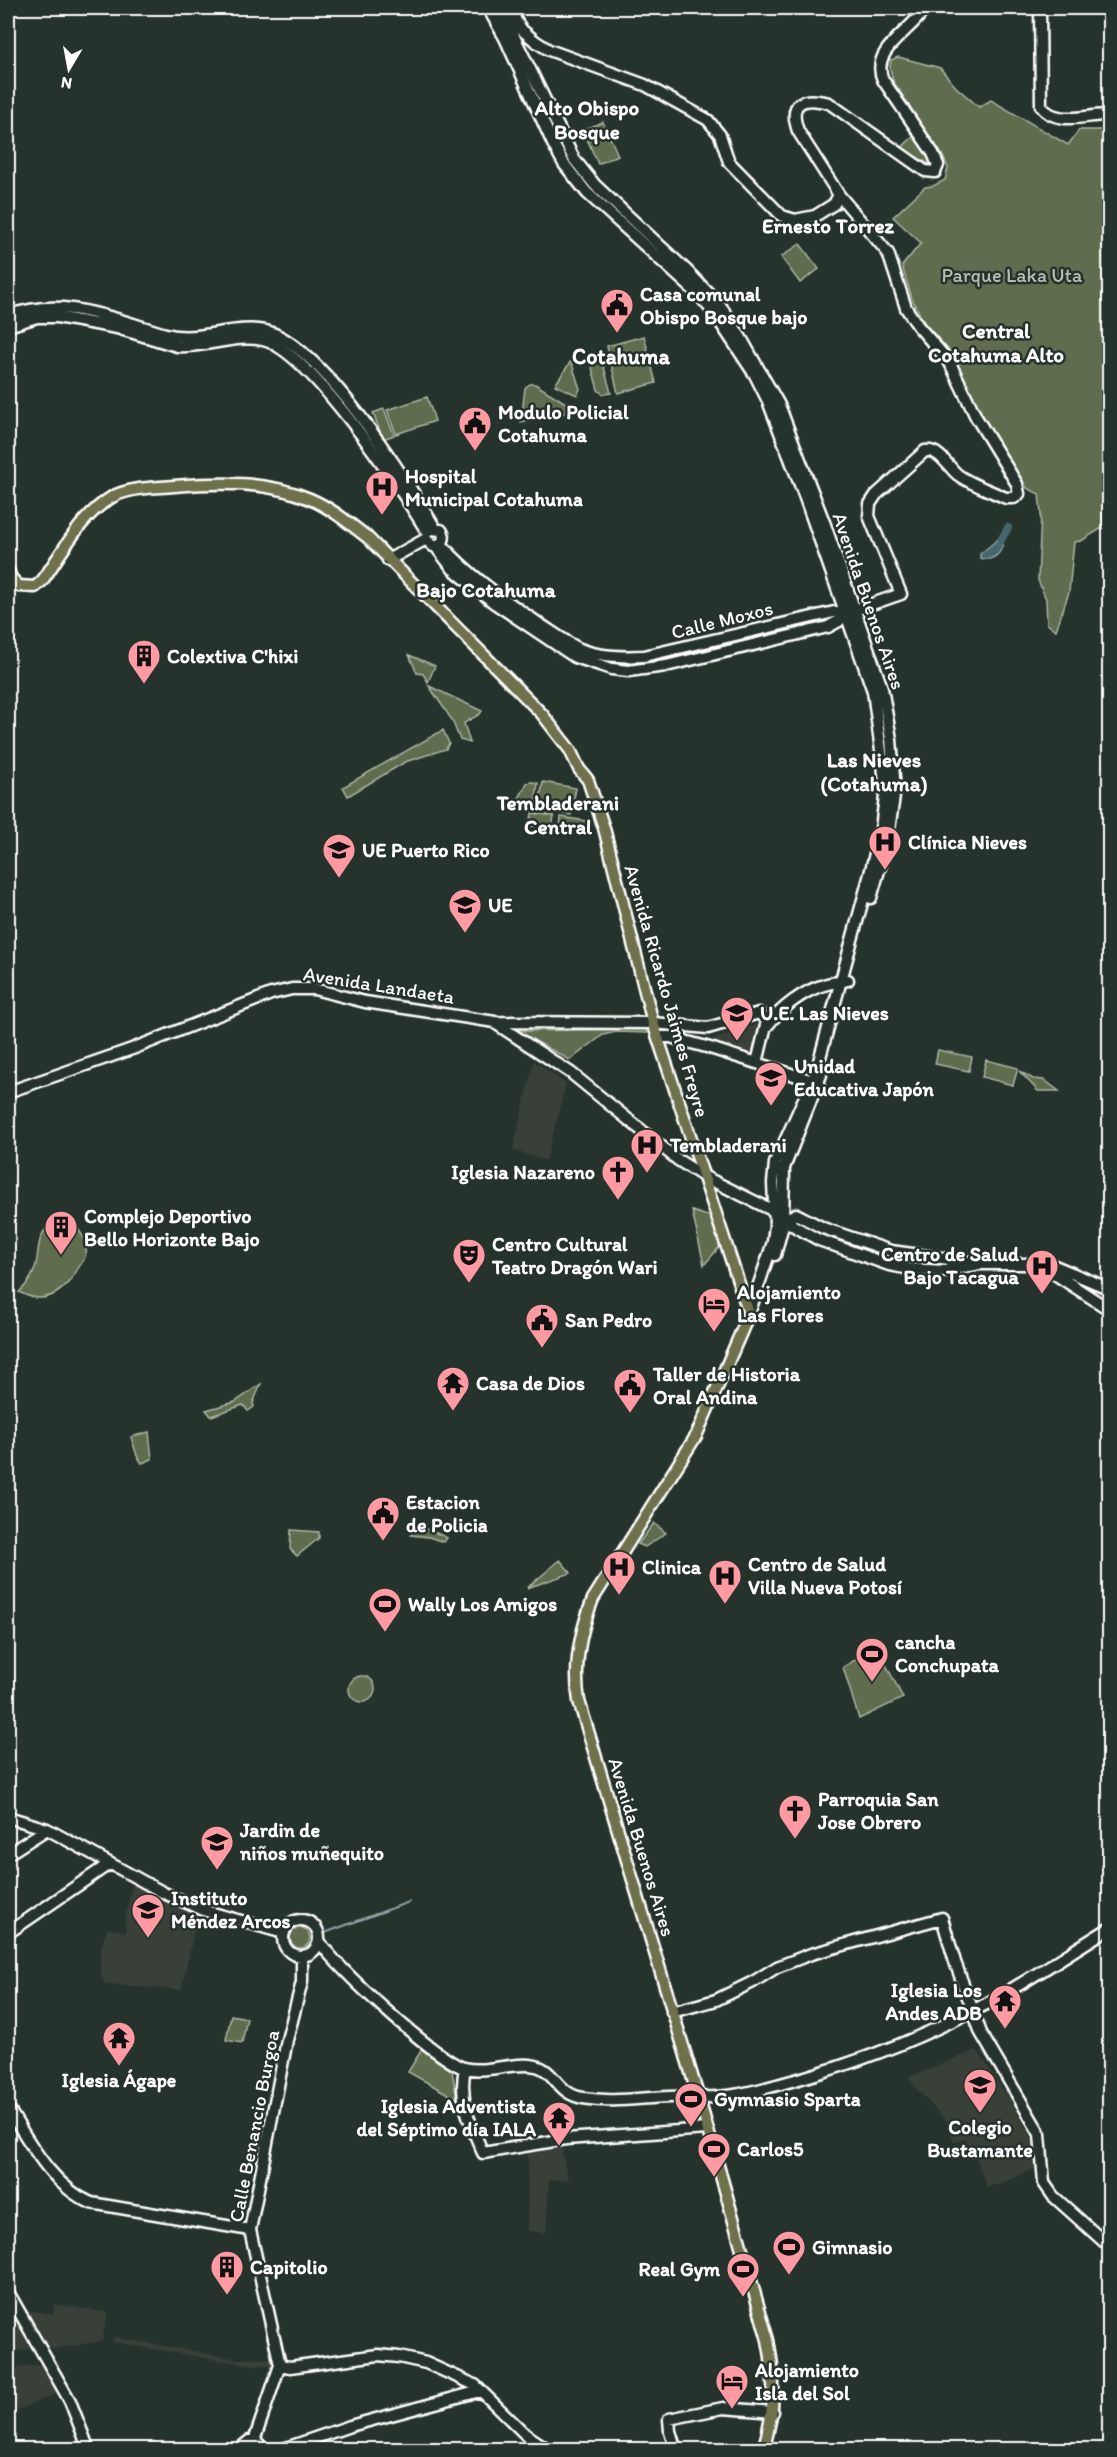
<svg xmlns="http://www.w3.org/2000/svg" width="1117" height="2457" font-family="Itim,sans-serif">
<rect width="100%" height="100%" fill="#26332d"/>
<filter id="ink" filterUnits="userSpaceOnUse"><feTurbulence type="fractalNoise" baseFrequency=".0167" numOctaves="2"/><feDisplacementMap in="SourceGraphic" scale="12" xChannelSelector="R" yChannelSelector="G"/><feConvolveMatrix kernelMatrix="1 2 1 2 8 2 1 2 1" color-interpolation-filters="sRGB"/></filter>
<g filter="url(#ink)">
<path fill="#393f38" d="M756,1025L759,1026L762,1030L754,1057L715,1045V1039Z
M534,1061L566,1084L546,1161L513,1150Z
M133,1883L198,1915L181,1990L104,1984L100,1969L101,1946L108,1928L126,1932L125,1918Z
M977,2050L1014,2107L1035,2144L1038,2157L1037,2168L1000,2184L987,2187L978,2163L965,2138L954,2143L947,2122L915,2087L909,2077Z
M561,2144L568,2180H549L546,2233L527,2231L528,2150Z
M55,2304L108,2313L102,2341L54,2349L46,2347L26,2310L53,2314Z
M11,2312L23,2333L30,2349L8,2351V2313Z
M113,2337L238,2359H274L275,2365H254L211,2359L112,2342Z
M45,2364L60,2392L8,2414V2368Z"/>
<path fill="#5e6c4e" stroke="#aeb6a6" stroke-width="1.5" d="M898,57L940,68L956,87L979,107L991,100L1068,145L1079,130H1109V494L1105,496L1102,517L1104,527L1081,541L1074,542L1069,592L1056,630L1047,624L1046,599L1038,580L1041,514L1039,494L1027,488L1016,473L990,432L954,356L925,324L912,299L902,266L921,243L893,217L925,187L933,186L945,180L948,168L943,156L893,81L890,68L891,60Z
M603,122L618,155L598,164L583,130Z
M914,136L931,160L929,164L901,148Z
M800,244L819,269L800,283L781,257Z
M644,336L656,383L618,393L607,346Z
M600,353L611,393L603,394L598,390L589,356Z
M571,361L580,389L577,395L555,385Z
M530,384H535L569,405L568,413H553L521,422L525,388Z
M427,397L435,421L396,434L387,410Z
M384,409L394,435L383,439L373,413Z
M835,617L836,621L666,663L625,667L602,663L603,660L643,663L667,658L750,636Z
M409,655L435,666L428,682L423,674L417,673Z
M429,686L482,711L480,714L464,723L470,743L460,740L452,720Z
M443,730L449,743L446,749L405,762L348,796L343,787Z
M532,782L538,783L534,810L515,806L527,783Z
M543,782L576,788L571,815L538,809Z
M532,813L554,816L552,828L530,826Z
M561,817L586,821L585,833L560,830Z
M646,1029L647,1033L616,1032L603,1035L570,1060L517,1031Z
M938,1050L972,1057L969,1071L935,1064Z
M986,1060L1018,1068L1013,1085L982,1077Z
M1019,1071L1033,1079L1044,1080L1059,1091H1038Z
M692,1211L714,1218L723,1243L704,1265Z
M71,1220C76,1227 85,1236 86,1244C88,1255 83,1261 77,1270C64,1292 46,1307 19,1292C27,1285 32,1278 35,1268C40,1253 35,1234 52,1225C57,1223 65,1222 71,1220Z
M261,1384L253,1403L254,1407L248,1411L243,1405L211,1416L206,1410L235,1402Z
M149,1432L152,1459L142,1463L137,1456L131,1437Z
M415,1523C425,1530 436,1532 447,1538L444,1542L429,1537L411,1535Z
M654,1523L666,1533L645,1547L638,1544Z
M291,1530L319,1532V1538L297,1556L290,1549Z
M560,1560L571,1573L527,1588Z
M877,1647L903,1698L859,1719L843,1667Z
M349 1689a13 13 0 1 1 26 0a13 13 0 1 1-26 0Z
M290 1938a10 10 0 1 1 20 0a10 10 0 1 1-20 0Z
M231,2015L247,2018L242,2043L226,2040Z
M422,2049L452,2071L457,2099L408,2072Z"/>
<path fill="#45666b" stroke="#8fa3a6" stroke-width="1.5" d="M998,539L1003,541C1002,554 993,562 980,558V554Z"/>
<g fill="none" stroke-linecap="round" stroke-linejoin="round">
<path stroke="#8fa3a6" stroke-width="2" d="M319,1935L409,1902"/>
<path stroke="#45666b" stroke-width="8" d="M1001,540L1008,528"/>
<g stroke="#fff" stroke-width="15">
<path id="secondary" d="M488,8L505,38L553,144L564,164L587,193L699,295L714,313L755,375L768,401L804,495L873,691L886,788L881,829L870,874L816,1072L775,1163L773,1183L775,1225L773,1242L749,1314
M500,8L574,159L595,185L687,271L720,305L741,338L779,405L824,522L882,688L891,739L895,790L887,843L871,898
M511,8L516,21L522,30L535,41L549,50L645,85L708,120L720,135L729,162L782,216L795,220L815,216L834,204L839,195
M1040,8L1041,106C1056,127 1089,114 1110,115
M8,316C63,295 113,319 166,334C199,343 233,324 266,331C321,344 406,480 435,528
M8,326L37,317H57L117,328L177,346C205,348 236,334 263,340C309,350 402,490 427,532
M426,539L433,546C442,547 447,538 441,530L431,529
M441,544C469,576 506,601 541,625C554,633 567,643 580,649C599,657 625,657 644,656L834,612L843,614L901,594L869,516L870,504L876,495L925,451C940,449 948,467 958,475C972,485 991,491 1006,498H1014L1019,494L1017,484L976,417L950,363L918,326L906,308L888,253L839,195L798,131C788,102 802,96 829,103L925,171L935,172L938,165L933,153L883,80C869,49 913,31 925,8
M436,547L453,569L493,602L575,657L612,669L628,671L666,666L828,627L839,621L843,614
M388,560L426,539
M495,1023L571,1073L678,1160L703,1176L788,1218L792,1225L819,1240L889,1265L910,1269L944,1271L980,1264H1050L1110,1289
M767,1026C781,1008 803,991 824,985C832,982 840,982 848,980
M658,1037H670L710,1048L819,1083
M8,1092L132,1049L271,994L292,989H314L365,1002L495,1022L653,1023L708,1028L759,1013L767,1021L757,1063
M788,1218L796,1214L823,1228L891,1251L977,1263
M775,1255L783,1225L784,1168L821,1075
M1041,1265L1110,1310
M8,1817L47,1829L164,1893L206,1911L284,1933
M8,1854L47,1829
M283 1938a18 18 0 1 1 36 0a18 18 0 1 1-36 0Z
M8,1933L109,1864
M319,1940C331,1964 438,2061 464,2068C487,2074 513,2061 536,2066C556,2071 557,2094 583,2098C612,2103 639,2098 669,2097C689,2096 706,2099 727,2096C752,2093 777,2085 802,2078C865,2060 928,2035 986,2004C1028,1981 1069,1953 1110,1928
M672,2012L716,2000L753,1982L777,1967L811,1954L942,1918L955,1962L981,2033L1040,2134L1044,2183L1053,2196L1110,2247
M465,2068C458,2099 471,2126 483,2153L566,2139L707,2129
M8,2108C30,2143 52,2186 91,2203L250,2230
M8,2292L70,2401L89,2450
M280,2365L290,2367L378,2355L399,2357L426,2363L475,2385L525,2434L549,2450
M254,2441L280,2365L250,2230L287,2040L302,1982V1956
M238,2450L249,2441L258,2443L264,2450
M280,2450L350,2426L480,2391
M676,2450L670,2431L669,2419L723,2408L773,2412"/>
</g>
<g stroke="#fff" stroke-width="15">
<path id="primary" d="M8,570L11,578L19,586L35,587L42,581C62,553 81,515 112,497C131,487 153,488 174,486C220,482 267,481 310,499C331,508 349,523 367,537L542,714L570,750L579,769L588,780L604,828L653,1023L749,1314L696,1436L593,1599C580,1632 573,1665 579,1701L699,2099L768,2340C776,2380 775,2410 763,2450"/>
</g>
<use href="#secondary" stroke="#26332d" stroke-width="10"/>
<use href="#primary" stroke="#6e714b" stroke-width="10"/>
</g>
</g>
<defs>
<g id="civic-pin" transform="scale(1.725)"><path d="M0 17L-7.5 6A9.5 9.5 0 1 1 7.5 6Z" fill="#ff9aa2" stroke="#26332d"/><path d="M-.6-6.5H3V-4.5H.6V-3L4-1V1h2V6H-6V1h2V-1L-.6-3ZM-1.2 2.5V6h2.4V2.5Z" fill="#111"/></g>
<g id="hospital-pin" transform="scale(1.725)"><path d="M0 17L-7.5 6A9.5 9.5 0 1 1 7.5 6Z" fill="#ff9aa2" stroke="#26332d"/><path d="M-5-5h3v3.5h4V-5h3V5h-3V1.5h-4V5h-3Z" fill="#111"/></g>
<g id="building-pin" transform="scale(1.725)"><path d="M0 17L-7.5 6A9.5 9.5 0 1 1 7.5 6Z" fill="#ff9aa2" stroke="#26332d"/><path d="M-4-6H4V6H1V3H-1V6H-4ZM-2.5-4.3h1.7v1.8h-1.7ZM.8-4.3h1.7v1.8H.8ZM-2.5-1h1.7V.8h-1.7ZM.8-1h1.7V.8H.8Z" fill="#111"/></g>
<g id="school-pin" transform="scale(1.725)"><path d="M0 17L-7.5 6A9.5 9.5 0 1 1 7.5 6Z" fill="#ff9aa2" stroke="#26332d"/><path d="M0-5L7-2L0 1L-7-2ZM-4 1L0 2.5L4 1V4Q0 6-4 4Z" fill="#111"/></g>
<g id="church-pin" transform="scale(1.725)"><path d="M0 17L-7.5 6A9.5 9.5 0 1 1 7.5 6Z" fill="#ff9aa2" stroke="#26332d"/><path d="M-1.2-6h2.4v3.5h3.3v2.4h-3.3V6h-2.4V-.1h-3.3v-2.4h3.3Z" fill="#111"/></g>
<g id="theatre-pin" transform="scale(1.725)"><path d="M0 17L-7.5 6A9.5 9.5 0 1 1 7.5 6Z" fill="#ff9aa2" stroke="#26332d"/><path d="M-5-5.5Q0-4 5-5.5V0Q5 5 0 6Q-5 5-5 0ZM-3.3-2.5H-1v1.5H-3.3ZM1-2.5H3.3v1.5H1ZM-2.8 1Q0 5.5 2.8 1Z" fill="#111"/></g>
<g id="hotel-pin" transform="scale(1.725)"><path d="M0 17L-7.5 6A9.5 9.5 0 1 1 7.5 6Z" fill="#ff9aa2" stroke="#26332d"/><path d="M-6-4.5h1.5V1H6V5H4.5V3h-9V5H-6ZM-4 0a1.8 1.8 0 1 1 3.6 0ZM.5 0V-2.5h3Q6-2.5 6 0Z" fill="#111"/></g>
<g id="temple-pin" transform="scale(1.725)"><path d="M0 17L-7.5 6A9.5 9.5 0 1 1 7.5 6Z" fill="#ff9aa2" stroke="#26332d"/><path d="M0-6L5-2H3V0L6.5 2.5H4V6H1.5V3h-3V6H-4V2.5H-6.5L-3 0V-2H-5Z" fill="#111"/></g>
<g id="stadium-pin" transform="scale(1.725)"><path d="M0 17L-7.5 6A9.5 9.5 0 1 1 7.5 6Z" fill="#ff9aa2" stroke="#26332d"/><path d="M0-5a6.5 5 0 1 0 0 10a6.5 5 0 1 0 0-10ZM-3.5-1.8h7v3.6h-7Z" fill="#111"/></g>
<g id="university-pin" transform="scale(1.725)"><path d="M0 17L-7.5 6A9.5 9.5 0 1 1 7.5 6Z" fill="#ff9aa2" stroke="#26332d"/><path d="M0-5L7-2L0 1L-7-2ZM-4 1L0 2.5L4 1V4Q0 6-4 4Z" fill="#111"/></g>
</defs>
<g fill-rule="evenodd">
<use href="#civic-pin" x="617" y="305"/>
<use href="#civic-pin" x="475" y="423"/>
<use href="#hospital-pin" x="382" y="487"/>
<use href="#building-pin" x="144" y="656"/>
<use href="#hospital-pin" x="885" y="842"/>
<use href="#school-pin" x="339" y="850"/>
<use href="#school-pin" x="465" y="905"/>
<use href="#school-pin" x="737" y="1013"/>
<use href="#school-pin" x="771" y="1078"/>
<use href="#hospital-pin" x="647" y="1145"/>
<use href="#church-pin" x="618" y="1172"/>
<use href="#building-pin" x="61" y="1227"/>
<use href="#theatre-pin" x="469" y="1255"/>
<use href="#hospital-pin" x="1042" y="1266"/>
<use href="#hotel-pin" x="714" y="1304"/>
<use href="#civic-pin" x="542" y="1320"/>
<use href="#temple-pin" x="453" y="1383"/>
<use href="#civic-pin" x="630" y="1385"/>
<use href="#civic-pin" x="383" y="1513"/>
<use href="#hospital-pin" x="619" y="1567"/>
<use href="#hospital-pin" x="725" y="1576"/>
<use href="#stadium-pin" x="385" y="1604"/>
<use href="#stadium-pin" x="872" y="1654"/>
<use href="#church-pin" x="795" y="1811"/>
<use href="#school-pin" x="217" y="1842"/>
<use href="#university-pin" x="148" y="1910"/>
<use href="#temple-pin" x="1005" y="2001"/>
<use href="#temple-pin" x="119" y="2038"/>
<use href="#school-pin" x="980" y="2085"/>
<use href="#stadium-pin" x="691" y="2099"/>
<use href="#temple-pin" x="559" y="2118"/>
<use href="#stadium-pin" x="714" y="2149"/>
<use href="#stadium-pin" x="789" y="2247"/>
<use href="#building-pin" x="227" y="2267"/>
<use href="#stadium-pin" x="743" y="2269"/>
<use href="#hotel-pin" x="732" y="2381"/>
</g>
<g text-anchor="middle" stroke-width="5" stroke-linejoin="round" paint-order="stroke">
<g font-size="20" fill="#b7bdaf" stroke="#26332d">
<text x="1012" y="282">Parque Laka Uta</text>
</g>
<g font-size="20" font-weight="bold" fill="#fff" stroke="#26332d" text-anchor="start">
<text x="640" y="301">Casa comunal<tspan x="640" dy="23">Obispo Bosque bajo</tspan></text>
<text x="498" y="419">Modulo Policial<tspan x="498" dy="23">Cotahuma</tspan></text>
<text x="405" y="483">Hospital<tspan x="405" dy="23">Municipal Cotahuma</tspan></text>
<text x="167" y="663">Colextiva C'hixi</text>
<text x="908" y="849">Clínica Nieves</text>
<text x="362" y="857">UE Puerto Rico</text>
<text x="488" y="912">UE</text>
<text x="760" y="1020">U.E. Las Nieves</text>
<text x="794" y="1073">Unidad<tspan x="794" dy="23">Educativa Japón</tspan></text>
<text x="670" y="1152">Tembladerani</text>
<text x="595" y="1179" text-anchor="end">Iglesia Nazareno</text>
<text x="84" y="1223">Complejo Deportivo<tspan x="84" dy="23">Bello Horizonte Bajo</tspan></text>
<text x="492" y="1251">Centro Cultural<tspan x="492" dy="23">Teatro Dragón Wari</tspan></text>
<text x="1019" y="1261" text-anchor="end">Centro de Salud<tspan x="1019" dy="23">Bajo Tacagua</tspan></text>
<text x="737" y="1299">Alojamiento<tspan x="737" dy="23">Las Flores</tspan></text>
<text x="565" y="1327">San Pedro</text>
<text x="653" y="1381">Taller de Historia<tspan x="653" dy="23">Oral Andina</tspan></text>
<text x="476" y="1390">Casa de Dios</text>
<text x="406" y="1509">Estacion<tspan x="406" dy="23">de Policia</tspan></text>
<text x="748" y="1571">Centro de Salud<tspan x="748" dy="23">Villa Nueva Potosí</tspan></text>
<text x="642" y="1574">Clinica</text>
<text x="408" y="1611">Wally Los Amigos</text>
<text x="895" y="1649">cancha<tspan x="895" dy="23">Conchupata</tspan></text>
<text x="818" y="1806">Parroquia San<tspan x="818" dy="23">Jose Obrero</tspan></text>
<text x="240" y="1837">Jardin de<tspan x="240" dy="23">niños muñequito</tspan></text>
<text x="171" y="1905">Instituto<tspan x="171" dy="23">Méndez Arcos</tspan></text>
<text x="982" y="1997" text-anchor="end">Iglesia Los<tspan x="982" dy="23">Andes ADB</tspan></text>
<text x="119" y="2087" text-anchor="middle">Iglesia Ágape</text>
<text x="714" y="2106">Gymnasio Sparta</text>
<text x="536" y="2113" text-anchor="end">Iglesia Adventista<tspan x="536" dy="23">del Séptimo día IALA</tspan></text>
<text x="980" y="2134" text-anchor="middle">Colegio<tspan x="980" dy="23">Bustamante</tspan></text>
<text x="737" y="2156">Carlos5</text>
<text x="812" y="2254">Gimnasio</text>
<text x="250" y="2274">Capitolio</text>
<text x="720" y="2276" text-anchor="end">Real Gym</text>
<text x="755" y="2377">Alojamiento<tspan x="755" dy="23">Isla del Sol</tspan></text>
</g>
<g font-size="20" fill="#fff" stroke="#26332d">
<text transform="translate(869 601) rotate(71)" y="7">Avenida Buenos Aires</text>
<text transform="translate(722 620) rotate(-14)" y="7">Calle Moxos</text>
<text transform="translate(379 985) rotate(9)" y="7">Avenida Landaeta</text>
<text transform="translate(667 991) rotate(74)" y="7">Avenida Ricardo Jaimes Freyre</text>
<text transform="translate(642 1847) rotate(73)" y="7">Avenida Buenos Aires</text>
<text transform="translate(254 2126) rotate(-79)" y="7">Calle Benancio Burgoa</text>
</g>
<g font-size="21" font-weight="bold" fill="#fff" stroke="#26332d">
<text x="587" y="115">Alto Obispo<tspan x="587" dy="24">Bosque</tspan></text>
<text x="828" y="233">Ernesto Torrez</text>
<text x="996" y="338">Central<tspan x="996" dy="24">Cotahuma Alto</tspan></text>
<text x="486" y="597">Bajo Cotahuma</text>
<text x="874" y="767">Las Nieves<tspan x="874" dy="24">(Cotahuma)</tspan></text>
<text x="558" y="810">Tembladerani<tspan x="558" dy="24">Central</tspan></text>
</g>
<g font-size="22" font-weight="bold" fill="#fff" stroke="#26332d">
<text x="621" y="364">Cotahuma</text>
</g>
</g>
<rect width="1117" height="2457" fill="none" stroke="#26332d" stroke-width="30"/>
<rect x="15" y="15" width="1087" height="2427" fill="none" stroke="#fff" stroke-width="2" filter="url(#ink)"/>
<g transform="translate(69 69) rotate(190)" stroke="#26332d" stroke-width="4.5" paint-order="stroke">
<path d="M0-4.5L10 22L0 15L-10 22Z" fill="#ffffff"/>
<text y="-9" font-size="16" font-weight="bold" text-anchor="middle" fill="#ffffff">N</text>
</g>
</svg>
